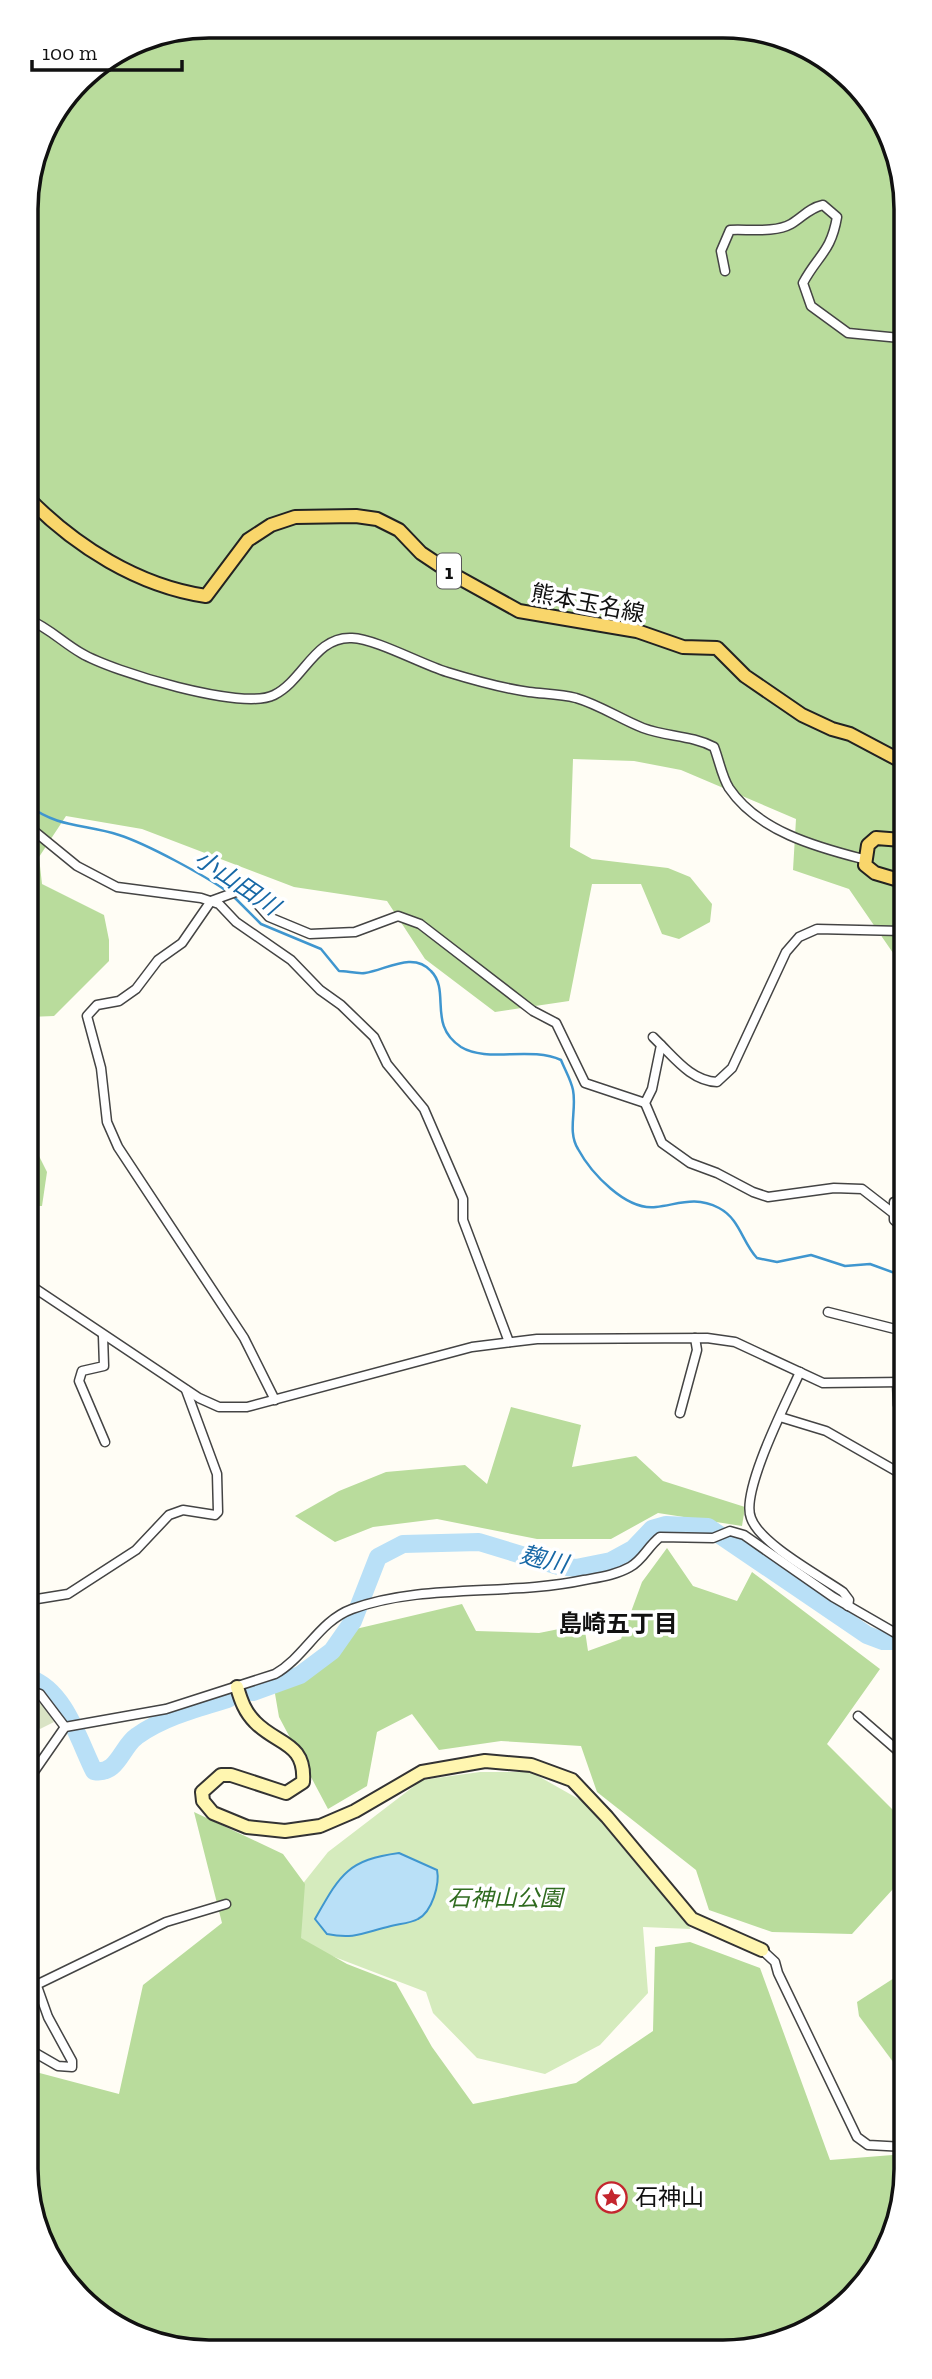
<svg xmlns="http://www.w3.org/2000/svg" width="932" height="2379" font-family="'Zilla Slab','Noto Sans JP',serif">
<style>
.green{fill:#d5ebbd}
.forest{fill:#b9dc9c}
.cemetery{fill:#d9e3c4}
.water{fill:#b9e0f7;stroke:#3f96cf;stroke-width:2}
.lines{fill:none;stroke-linecap:round;stroke-linejoin:round}
.stream{stroke:#3f96cf;stroke-width:2.5}
.river{stroke:#b9e0f7;stroke-width:18}
.street-casing{stroke:#444;stroke-width:11}
.secondary-casing{stroke:#333;stroke-width:16}
.primary-casing{stroke:#222;stroke-width:16}
.street{stroke:#fff;stroke-width:8}
.secondary{stroke:#fff6b0;stroke-width:12}
.primary{stroke:#f9d66b;stroke-width:12}
.labels{text-anchor:middle;dominant-baseline:central;stroke-width:7;stroke-linejoin:round;paint-order:stroke}
.shield{fill:#fff;stroke:#585858;stroke-width:2}
.shield-label{font-size:21px;font-weight:bold;fill:#111}
.street-label{font-size:23px;fill:#111;stroke:#fff}
.park-label{font-size:23px;font-style:italic;fill:#2f6b1f;stroke:#fff}
.poi-label{font-size:23px;fill:#111;stroke:#fff;text-anchor:start}
.water-label{font-size:24px;font-style:italic;fill:#1768a6;stroke:#fff}
.neighbourhood-label{font-size:24px;font-weight:bold;fill:#111;stroke:#fff}
.rim{fill:none;stroke:#111;stroke-width:3.5}
</style>
<rect width="100%" height="100%" fill="#fffdf5"/>
<path class="green" d="M480,1772H531L584,1802L691,1929L643,1927L648,1993L600,2045L545,2074L477,2058L433,2013L426,1992L285,1938L293,1896L328,1852L422,1780Z"/>
<g class="forest">
<path d="M210,26L758,30L852,80L900,162L902,966L849,889L793,870L796,819L681,770L634,761L573,759L570,847L592,859L668,868L690,877L712,904L710,922L679,939L662,934L641,884H592L569,1001L495,1012L425,959L387,901L294,887L142,829L66,816L39,857L42,884L104,915L109,940V961L54,1016L29,1017L27,197L45,128L88,72L140,40Z"/>
<path d="M29,1136L47,1172L42,1206H30Z"/>
<path d="M511,1407L581,1425L572,1467L636,1456L663,1481L745,1507L742,1526L658,1513L611,1539H537L437,1519L373,1527L335,1542L295,1516L339,1491L386,1472L465,1465L487,1484Z"/>
<path d="M667,1548L693,1586L737,1601L752,1572L880,1669L827,1744L893,1810V1889L852,1934L772,1932L709,1910L696,1870L597,1792L581,1746L501,1741L439,1750L412,1714L377,1732L367,1786L328,1809L279,1717L274,1688L343,1632L462,1604L476,1631L539,1633L584,1624L588,1651L621,1639L642,1582Z"/>
<path d="M194,1812L283,1854L305,1884L301,1938L347,1964L396,1983L432,2047L473,2104L576,2083L653,2031L655,1947L690,1942L760,1968L830,2160L905,2154V2181L868,2281L824,2322L770,2347L174,2349L88,2307L32,2217V2071L119,2094L143,1985L222,1923Z"/>
<path d="M905,1971V2078L859,2016L857,2002Z"/>
</g>
<path class="cemetery" d="M31,1701L35,1705L42,1703L54,1722L40,1729L31,1715Z"/>
<path class="water" d="M399,1853L437,1870C440,1884 432,1912 418,1919C411,1923 399,1924 391,1926C365,1932 355,1940 327,1934L315,1919C340,1875 347,1860 399,1853Z"/>
<g class="lines">
<g class="stream">
<path d="M28,805C58,828 85,824 119,835C147,844 204,875 228,892"/>
<path d="M233,896L261,924L321,949L339,971C347,971 357,974 365,973C386,970 413,951 431,971C451,991 427,1025 461,1047C487,1063 530,1046 561,1060C565,1070 571,1080 573,1090C577,1110 567,1131 578,1149C591,1173 626,1211 656,1207C680,1204 695,1196 719,1208C740,1219 742,1242 757,1258L777,1262L811,1255L845,1266L870,1264L903,1276"/>
</g>
<g class="river">
<path d="M31,1679C65,1691 79,1741 94,1771C118,1775 121,1747 137,1736C163,1717 198,1708 228,1699"/>
<path d="M253,1692L300,1675L332,1651L353,1621L378,1557L403,1544L479,1542L558,1566L576,1568L611,1561L633,1549L652,1529L666,1525L708,1527L867,1635L883,1641H904"/>
</g>
<defs>
<g id="street">
<path d="M725,271L721,251L730,230C748,229 775,233 791,224C803,217 809,208 823,205L837,217C831,252 818,255 803,283L811,306L848,333L900,338"/>
<path d="M28,619C49,628 62,642 81,653C113,672 243,711 274,695C304,680 315,636 352,638C376,639 421,664 447,672C473,680 501,688 529,692C545,694 560,694 576,698C600,705 620,719 643,728C667,737 691,735 714,747C719,760 722,777 729,788C758,831 816,847 863,859L865,865"/>
<path d="M28,826L77,866L117,887L201,898L219,904L236,922L291,960L320,990L341,1005L374,1037L387,1064L424,1109L463,1199V1220L509,1342"/>
<path d="M653,1037L661,1045L652,1089L645,1103L662,1143L690,1163L717,1173L753,1192L768,1197L834,1188L862,1189L893,1213"/>
<path d="M661,1045C677,1061 693,1081 717,1082L732,1068L786,952L799,937L817,929L902,931"/>
<path d="M903,1199L894,1202V1220L903,1228"/>
<path d="M30,1285L199,1398L219,1407H247L472,1347L537,1339L707,1338L735,1342L823,1383L903,1382"/>
<path d="M828,1312L903,1331"/>
<path d="M103,1336L104,1366L82,1371L79,1381L105,1442"/>
<path d="M800,1372C788,1399 740,1492 751,1518C760,1544 820,1576 843,1592L849,1600L848,1606"/>
<path d="M897,1381L898,1405L903,1409"/>
<path d="M275,1400L244,1338L118,1147L107,1122L101,1068L87,1016L97,1005L119,1001L136,989L158,960L182,943L211,901L244,889L269,917L310,934L355,932L398,916L420,924L533,1011L556,1023L585,1083L645,1103"/>
<path d="M680,1413L697,1350L695,1338"/>
<path d="M780,1417L826,1431L903,1475"/>
<path d="M31,1600L68,1594L136,1550L169,1515L183,1510L215,1515L218,1512L217,1474L186,1390"/>
<path d="M31,1691L40,1694L65,1727"/>
<path d="M858,1716L904,1756"/>
<path d="M31,1776L65,1727L166,1709L275,1674C305,1657 319,1621 352,1609C423,1583 510,1596 584,1580C600,1577 616,1575 630,1567C643,1560 648,1546 660,1537L713,1538L730,1531L744,1535L833,1597L904,1638"/>
<path d="M762,1950L775,1962L778,1973L857,2137L868,2145L905,2147"/>
<path d="M32,1987L166,1922L226,1904"/>
<path d="M32,2051L58,2066L72,2067V2061L48,2017L37,1986"/>
</g>
<path id="secondary" d="M237,1687C241,1701 245,1712 255,1722C277,1745 306,1742 303,1782L286,1793L231,1775H221L202,1792L203,1801L213,1813L247,1827L285,1831L320,1826L355,1811L422,1772L485,1761L531,1765L572,1780L607,1817L692,1919L762,1950"/>
<g id="primary">
<path d="M28,498C75,546 138,586 206,596L248,540L271,525L295,517L356,516L377,519L399,530L421,553L454,575L519,611L637,631L683,647L717,648L745,676L802,715L832,729L850,734L901,761"/>
<path d="M902,840L876,838L868,845L865,865L875,873L902,881"/>
</g>
</defs>
<use href="#street" class="street-casing"/>
<use href="#secondary" class="secondary-casing"/>
<use href="#primary" class="primary-casing"/>
<use href="#street" class="street"/>
<use href="#secondary" class="secondary"/>
<use href="#primary" class="primary"/>
</g>
<defs>
<symbol id="sight-ring" viewBox="-11 -11 22 22"><circle r="9.5" fill="#fff" stroke="#c4262e" stroke-width="1.5"/><path d="M0-6L1.8-2.2L6-1.7L2.9 1.2L3.7 5.4L0 3.3L-3.7 5.4L-2.9 1.2L-6-1.7L-1.8-2.2Z" fill="#c4262e"/></symbol>
</defs>
<g fill-rule="evenodd">
<use href="#sight-ring" x="594" y="2180" width="35" height="35"/>
</g>
<g class="labels">
<rect class="shield" x="437" y="553.5" width="24" height="35" rx="5"/>
<g class="shield-label">
<text x="449" y="571">1</text>
</g>
<g class="street-label">
<text transform="translate(588 603) rotate(11)">熊本玉名線</text>
</g>
<g class="park-label">
<text x="505" y="1898">石神山公園</text>
</g>
<g class="poi-label">
<text x="635" y="2197">石神山</text>
</g>
<g class="water-label">
<text transform="translate(237 882) rotate(34)">小山田川</text>
<text transform="translate(544 1559) rotate(13)">麹川</text>
</g>
<g class="neighbourhood-label">
<text x="618" y="1623">島崎五丁目</text>
</g>
</g>
<path d="M0 0H932V2379H0ZM209 38H723A171 171 0 0 1 894 209V2169A171 171 0 0 1 723 2340H209A171 171 0 0 1 38 2169V209A171 171 0 0 1 209 38Z" fill="#fff" fill-rule="evenodd"/>
<path class="rim" d="M209 38H723A171 171 0 0 1 894 209V2169A171 171 0 0 1 723 2340H209A171 171 0 0 1 38 2169V209A171 171 0 0 1 209 38Z"/>
<path d="M32 60v10h150v-10" fill="none" stroke="#111111" stroke-width="3.5"/>
<text x="42" y="60" font-size="21" fill="#111111" stroke="#ffffff" stroke-width="5" paint-order="stroke">100 m</text>
</svg>
